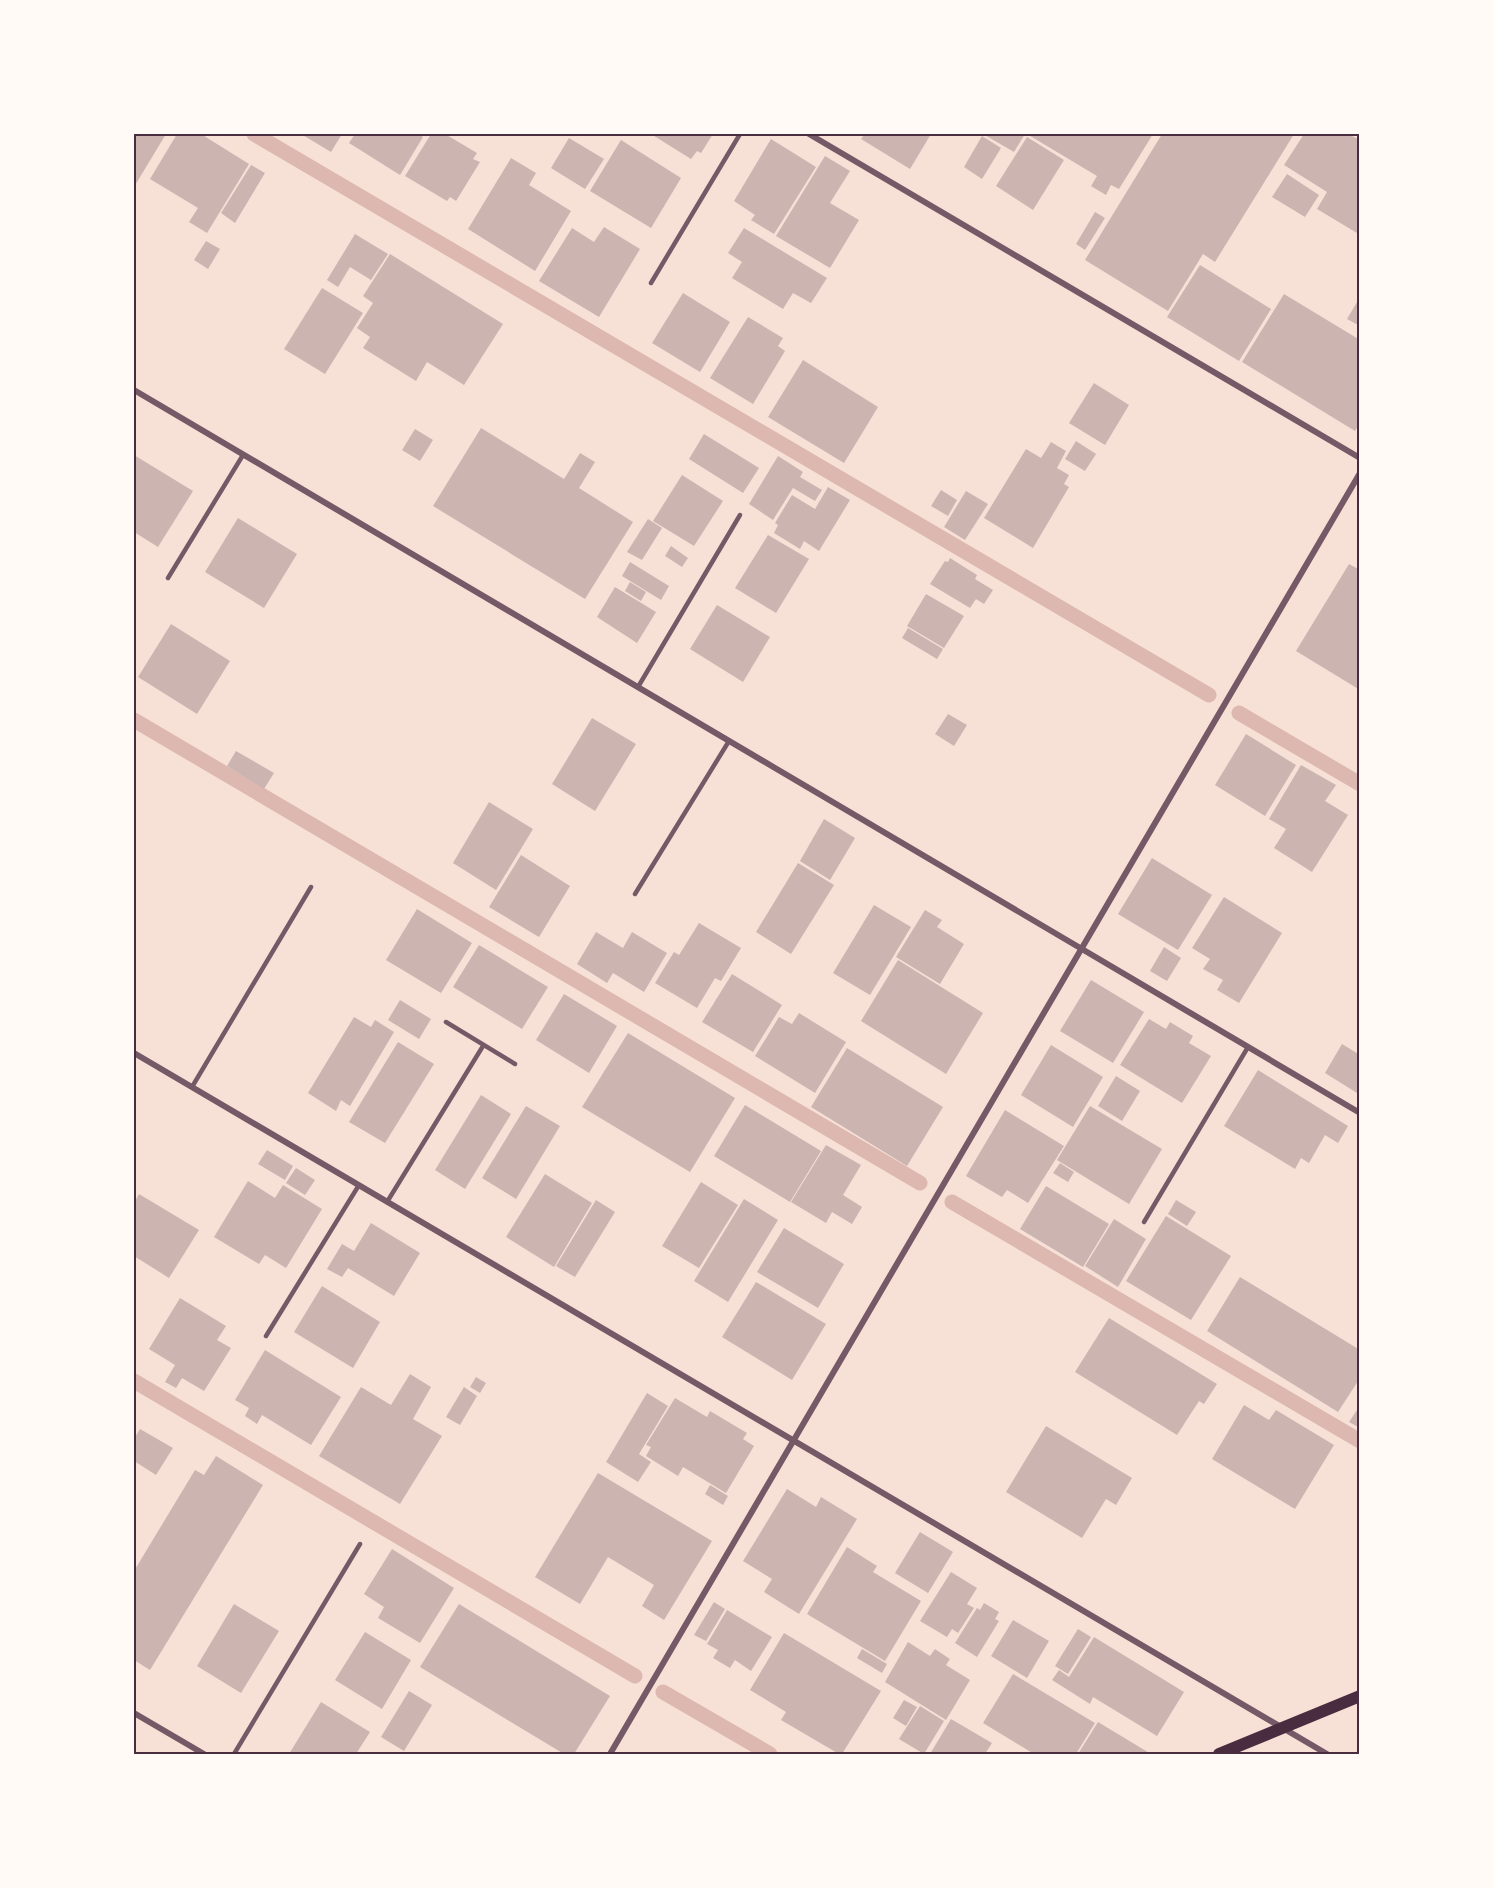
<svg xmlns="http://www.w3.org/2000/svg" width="1493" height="1888" font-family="Mulish,sans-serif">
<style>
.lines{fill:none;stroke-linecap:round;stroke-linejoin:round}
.stream{stroke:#dcb8b0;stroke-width:15}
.building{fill:#ccb4b1}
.service{stroke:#755966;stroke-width:4.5}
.minor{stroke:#755966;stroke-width:6}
.secondary{stroke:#4a2c40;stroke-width:12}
.neatline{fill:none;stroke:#4a2c40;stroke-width:2}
</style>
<rect width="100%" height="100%" fill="#f7e1d7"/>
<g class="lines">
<g class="stream">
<path d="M254,134L1209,695"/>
<path d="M1239,713L1360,784"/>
<path d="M134,720L920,1183"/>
<path d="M952,1202L1360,1441"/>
<path d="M134,1381L635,1676"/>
<path d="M663,1692L770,1754"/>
</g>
</g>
<g class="building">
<path d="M134,134H166L134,187Z"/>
<path d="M177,134H201L249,164L207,233L189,222L198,208L150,179Z"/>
<path d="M301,134H342L331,152Z"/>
<path d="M355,134H418L423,137L400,175L349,143Z"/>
<path d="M431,134H445L477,153L473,159L480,162L456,201L450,197L447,201L405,176Z"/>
<path d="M651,134H713L701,153L697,151L691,159Z"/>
<path d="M865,134H931L910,169L861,139Z"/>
<path d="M983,134H1025L1014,152Z"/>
<path d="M1027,134H1153L1119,189L1111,185L1106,195L1091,186L1097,176Z"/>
<path d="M1162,134H1294L1215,262L1203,254L1168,311L1085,260Z"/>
<path d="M1304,134H1348L1360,140V229L1357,233L1317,209L1327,192L1284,165Z"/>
<path d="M982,136L1001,148L982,179L964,167Z"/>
<path d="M1027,137L1064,160L1033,210L996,186Z"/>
<path d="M569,138L604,159L585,189L551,168Z"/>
<path d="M771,139L816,167L774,234L751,220L755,215L734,201Z"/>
<path d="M621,140L681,178L651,228L590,191Z"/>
<path d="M825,156L850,171L830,203L859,220L830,268L776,236Z"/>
<path d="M511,158L536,173L529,185L571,211L535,271L468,229Z"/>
<path d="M251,165L265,173L235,223L221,213Z"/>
<path d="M1287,174L1319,195L1305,217L1272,197Z"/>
<path d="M1095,212L1105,218L1085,250L1076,244Z"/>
<path d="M604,227L640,249L599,317L539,281L572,228L594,242Z"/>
<path d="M744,228L827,278L811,303L793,293L783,309L732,278L742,262L728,253Z"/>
<path d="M355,234L388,254L371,280L350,267L338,287L327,280Z"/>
<path d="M206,241L220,249L208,269L194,260Z"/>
<path d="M390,254L503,324L464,385L427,362L416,381L363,348L370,337L357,328L373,303L363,296Z"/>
<path d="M1200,265L1271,309L1239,361L1167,317Z"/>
<path d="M322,288L363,313L325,374L284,349Z"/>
<path d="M683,293L730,322L700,372L652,343Z"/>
<path d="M1284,294L1360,340V423L1355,431L1242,362Z"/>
<path d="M1360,297V326L1347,319Z"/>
<path d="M748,317L783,338L778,346L785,351L753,404L710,378Z"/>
<path d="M803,360L878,407L844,463L768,417Z"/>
<path d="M1094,383L1129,405L1105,445L1069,423Z"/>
<path d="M481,428L564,479L580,453L595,462L579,488L633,522L585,599L433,506Z"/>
<path d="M415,429L433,440L420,461L402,450Z"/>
<path d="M704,434L759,468L743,493L689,459Z"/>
<path d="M1076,441L1096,454L1085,471L1065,459Z"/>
<path d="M1051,442L1066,451L1057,468L1069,475L1064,484L1069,487L1033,548L984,518L1026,449L1041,458Z"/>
<path d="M134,455L193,491L158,547L134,532Z"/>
<path d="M778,456L803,472L800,477L822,490L815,501L793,488L773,520L749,504Z"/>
<path d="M682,475L723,501L694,546L653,521Z"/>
<path d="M828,487L850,500L819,551L804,541L800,549L774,533L778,525L775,523L792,495L815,509Z"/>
<path d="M941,490L957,500L948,516L931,506Z"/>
<path d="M966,491L988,504L965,540L944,527Z"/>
<path d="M238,518L297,554L264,608L205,572Z"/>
<path d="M648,519L662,528L642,560L627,552Z"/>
<path d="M768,535L809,559L776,613L735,588Z"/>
<path d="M671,546L688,558L682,567L665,556Z"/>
<path d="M950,558L977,575L975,579L993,590L984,604L976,599L970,608L930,584L945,561L948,562Z"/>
<path d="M630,562L669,586L661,600L622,576Z"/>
<path d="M1349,564L1360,570V690L1296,651Z"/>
<path d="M630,582L646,592L641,601L625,591Z"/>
<path d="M615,587L656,612L637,643L597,617Z"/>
<path d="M926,594L964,616L944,648L907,626Z"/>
<path d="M717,605L770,637L743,682L690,649Z"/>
<path d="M171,624L230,661L197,714L138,677Z"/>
<path d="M908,628L943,649L937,659L902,638Z"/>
<path d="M948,714L967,725L954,746L935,734Z"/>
<path d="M592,718L636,744L595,811L552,784Z"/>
<path d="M1246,734L1296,765L1265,816L1215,785Z"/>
<path d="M236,751L274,773L264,789L227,766Z"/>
<path d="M1301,765L1336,785L1325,801L1348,815L1312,872L1274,848L1286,829L1269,819Z"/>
<path d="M489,802L533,829L496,890L453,863Z"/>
<path d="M824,819L855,838L830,880L800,861Z"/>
<path d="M521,855L570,886L539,937L489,907Z"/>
<path d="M1152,858L1212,895L1178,950L1118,914Z"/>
<path d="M798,863L834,885L791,954L756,932Z"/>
<path d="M1224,897L1282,933L1239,1003L1217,990L1223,980L1203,969L1210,959L1192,948Z"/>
<path d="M874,905L911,927L870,995L833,973Z"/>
<path d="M417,909L472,943L441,993L386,960Z"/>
<path d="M925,910L942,920L937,927L964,944L940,984L896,957Z"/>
<path d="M699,923L741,948L721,981L715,978L697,1008L655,983L674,952L679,955Z"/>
<path d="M596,932L623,948L632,932L667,953L644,992L613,973L607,983L577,964Z"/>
<path d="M479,945L548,987L522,1029L453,987Z"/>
<path d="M1164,947L1181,958L1167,981L1150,971Z"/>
<path d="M898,960L983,1013L946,1074L861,1021Z"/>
<path d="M732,974L782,1005L753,1052L702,1022Z"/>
<path d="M1091,980L1144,1012L1113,1063L1060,1031Z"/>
<path d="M564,994L617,1026L589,1073L536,1040Z"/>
<path d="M400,1000L431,1019L419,1039L388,1020Z"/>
<path d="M799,1013L846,1042L815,1093L755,1056L779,1017L792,1024Z"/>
<path d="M354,1017L371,1027L375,1020L394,1032L350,1106L341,1100L336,1111L308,1093Z"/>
<path d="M1149,1019L1166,1029L1170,1022L1193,1036L1189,1043L1211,1056L1182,1103L1120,1065Z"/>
<path d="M628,1033L735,1098L690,1172L582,1107Z"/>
<path d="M398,1042L434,1064L385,1143L349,1122Z"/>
<path d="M1342,1044L1360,1055V1090L1357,1093L1325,1073Z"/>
<path d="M1051,1045L1103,1077L1073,1127L1021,1095Z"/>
<path d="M847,1048L943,1107L907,1166L811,1107Z"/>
<path d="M1258,1070L1348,1126L1338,1143L1325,1135L1309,1163L1301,1158L1295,1169L1224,1126Z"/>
<path d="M1116,1076L1140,1091L1122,1121L1098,1106Z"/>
<path d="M481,1095L511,1114L465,1189L435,1170Z"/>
<path d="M745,1105L821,1151L790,1202L714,1156Z"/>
<path d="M526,1106L560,1126L516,1199L482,1178Z"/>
<path d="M1090,1106L1162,1149L1129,1204L1057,1160Z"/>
<path d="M1005,1110L1064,1146L1028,1203L1007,1190L1002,1197L966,1176Z"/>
<path d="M826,1145L861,1165L843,1195L862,1207L852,1224L832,1212L826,1223L791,1202Z"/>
<path d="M267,1150L293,1166L285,1180L258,1164Z"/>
<path d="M1060,1163L1074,1172L1068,1182L1053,1173Z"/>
<path d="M296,1168L315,1180L305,1195L286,1183Z"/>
<path d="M545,1174L592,1203L554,1267L506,1237Z"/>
<path d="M248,1181L275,1198L283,1185L322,1209L286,1268L265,1255L259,1264L214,1237Z"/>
<path d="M701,1182L738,1205L699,1268L662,1246Z"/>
<path d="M1046,1186L1109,1224L1083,1267L1020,1229Z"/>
<path d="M139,1194L199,1230L169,1278L134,1256V1203Z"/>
<path d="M744,1199L778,1220L728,1302L694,1281Z"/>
<path d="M596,1200L615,1212L575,1277L556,1266Z"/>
<path d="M1176,1200L1196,1212L1187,1226L1168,1214Z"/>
<path d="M1166,1216L1231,1256L1191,1320L1126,1281Z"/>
<path d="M1114,1219L1146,1239L1118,1287L1085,1266Z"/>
<path d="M371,1223L420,1253L394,1296L348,1268L342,1277L327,1269L342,1244L354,1251Z"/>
<path d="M784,1228L844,1264L818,1308L757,1272Z"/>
<path d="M1240,1277L1360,1350V1378L1338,1412L1207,1331Z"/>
<path d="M756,1282L826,1324L792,1380L722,1337Z"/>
<path d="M322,1286L380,1322L353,1368L294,1332Z"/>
<path d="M180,1298L226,1326L217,1340L231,1348L204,1391L182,1378L176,1388L165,1382L175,1365L149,1349Z"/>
<path d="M1109,1318L1217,1384L1204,1404L1199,1401L1177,1435L1075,1372Z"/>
<path d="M265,1350L341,1397L311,1445L262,1415L257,1424L245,1416L249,1408L235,1400Z"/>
<path d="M410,1374L431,1387L413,1419L442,1436L400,1504L319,1456L361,1387L391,1405Z"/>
<path d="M476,1377L486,1383L480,1393L470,1387Z"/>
<path d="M464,1387L477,1396L460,1425L446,1417Z"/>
<path d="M647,1393L668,1406L639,1454L651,1462L638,1482L606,1462Z"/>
<path d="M675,1398L707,1417L710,1411L747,1433L743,1439L754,1446L726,1493L683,1467L678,1476L646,1456L651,1447L646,1445Z"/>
<path d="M1244,1405L1269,1420L1276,1410L1334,1445L1295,1509L1212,1459Z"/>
<path d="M1357,1410L1360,1411V1428L1349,1422Z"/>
<path d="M1046,1426L1132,1478L1116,1505L1106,1499L1082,1538L1006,1492Z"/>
<path d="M140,1429L173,1448L156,1475L134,1461V1439Z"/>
<path d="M216,1456L263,1485L150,1670L134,1660V1571L195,1470L204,1475Z"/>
<path d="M598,1473L712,1541L664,1620L642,1606L654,1585L608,1557L580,1604L535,1577Z"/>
<path d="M710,1485L728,1496L723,1505L705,1494Z"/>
<path d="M787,1489L816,1507L821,1497L857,1519L799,1614L764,1592L772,1579L743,1561Z"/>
<path d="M920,1532L953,1552L928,1593L895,1573Z"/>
<path d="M847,1547L877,1566L873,1572L921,1601L885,1661L807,1614Z"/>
<path d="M392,1549L454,1588L420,1643L378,1618L384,1607L364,1594Z"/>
<path d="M951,1572L977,1588L967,1604L974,1608L958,1633L952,1629L947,1637L920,1621Z"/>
<path d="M714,1602L725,1609L706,1641L694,1635Z"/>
<path d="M984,1603L999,1612L995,1619L999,1621L977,1657L955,1643L977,1608L980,1610Z"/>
<path d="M234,1604L279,1631L241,1693L197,1666Z"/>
<path d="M459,1604L610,1696L574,1754H564L420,1667Z"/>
<path d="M727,1610L772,1637L751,1671L735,1660L730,1668L713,1658L718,1650L707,1644Z"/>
<path d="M1013,1620L1049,1641L1027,1678L991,1656Z"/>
<path d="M1078,1629L1091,1637L1068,1674L1055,1666Z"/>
<path d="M365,1632L411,1660L382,1709L335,1680Z"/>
<path d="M784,1633L881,1691L842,1754H839L781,1720L786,1712L750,1690Z"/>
<path d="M1094,1637L1184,1692L1157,1736L1093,1697L1090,1704L1052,1680L1059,1670L1069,1677Z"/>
<path d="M908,1642L930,1656L935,1649L950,1659L946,1665L970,1680L946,1720L885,1682Z"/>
<path d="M862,1649L887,1664L882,1673L857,1658Z"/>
<path d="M1013,1674L1095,1723L1076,1754H1034L983,1723Z"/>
<path d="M409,1691L432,1705L404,1751L381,1737Z"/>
<path d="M904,1700L917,1707L906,1726L893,1718Z"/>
<path d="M321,1702L370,1732L356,1754H289Z"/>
<path d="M920,1706L944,1721L924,1754L899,1739Z"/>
<path d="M951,1719L992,1743L985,1754H930Z"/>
<path d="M1098,1722L1151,1754H1078Z"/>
</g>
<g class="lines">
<g class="service">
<path d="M651,283L740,134"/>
<path d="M168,578L243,455"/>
<path d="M638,687L740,515"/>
<path d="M635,894L729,741"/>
<path d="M446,1022L515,1064"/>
<path d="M192,1087L311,887"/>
<path d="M387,1202L483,1046"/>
<path d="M1144,1222L1248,1047"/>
<path d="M266,1336L359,1185"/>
<path d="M234,1754L360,1544"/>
</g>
<g class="minor">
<path d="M809,134L1360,458"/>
<path d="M134,390L1360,1113"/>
<path d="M134,1053L1327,1754"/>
<path d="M134,1713L204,1754"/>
<path d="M610,1754L1360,473"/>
</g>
<path class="secondary" d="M1219,1754L1360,1696"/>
</g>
<rect width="1493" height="1888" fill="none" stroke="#fffaf5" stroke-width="270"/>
<rect x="135" y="135" width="1223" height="1618" class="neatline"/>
</svg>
